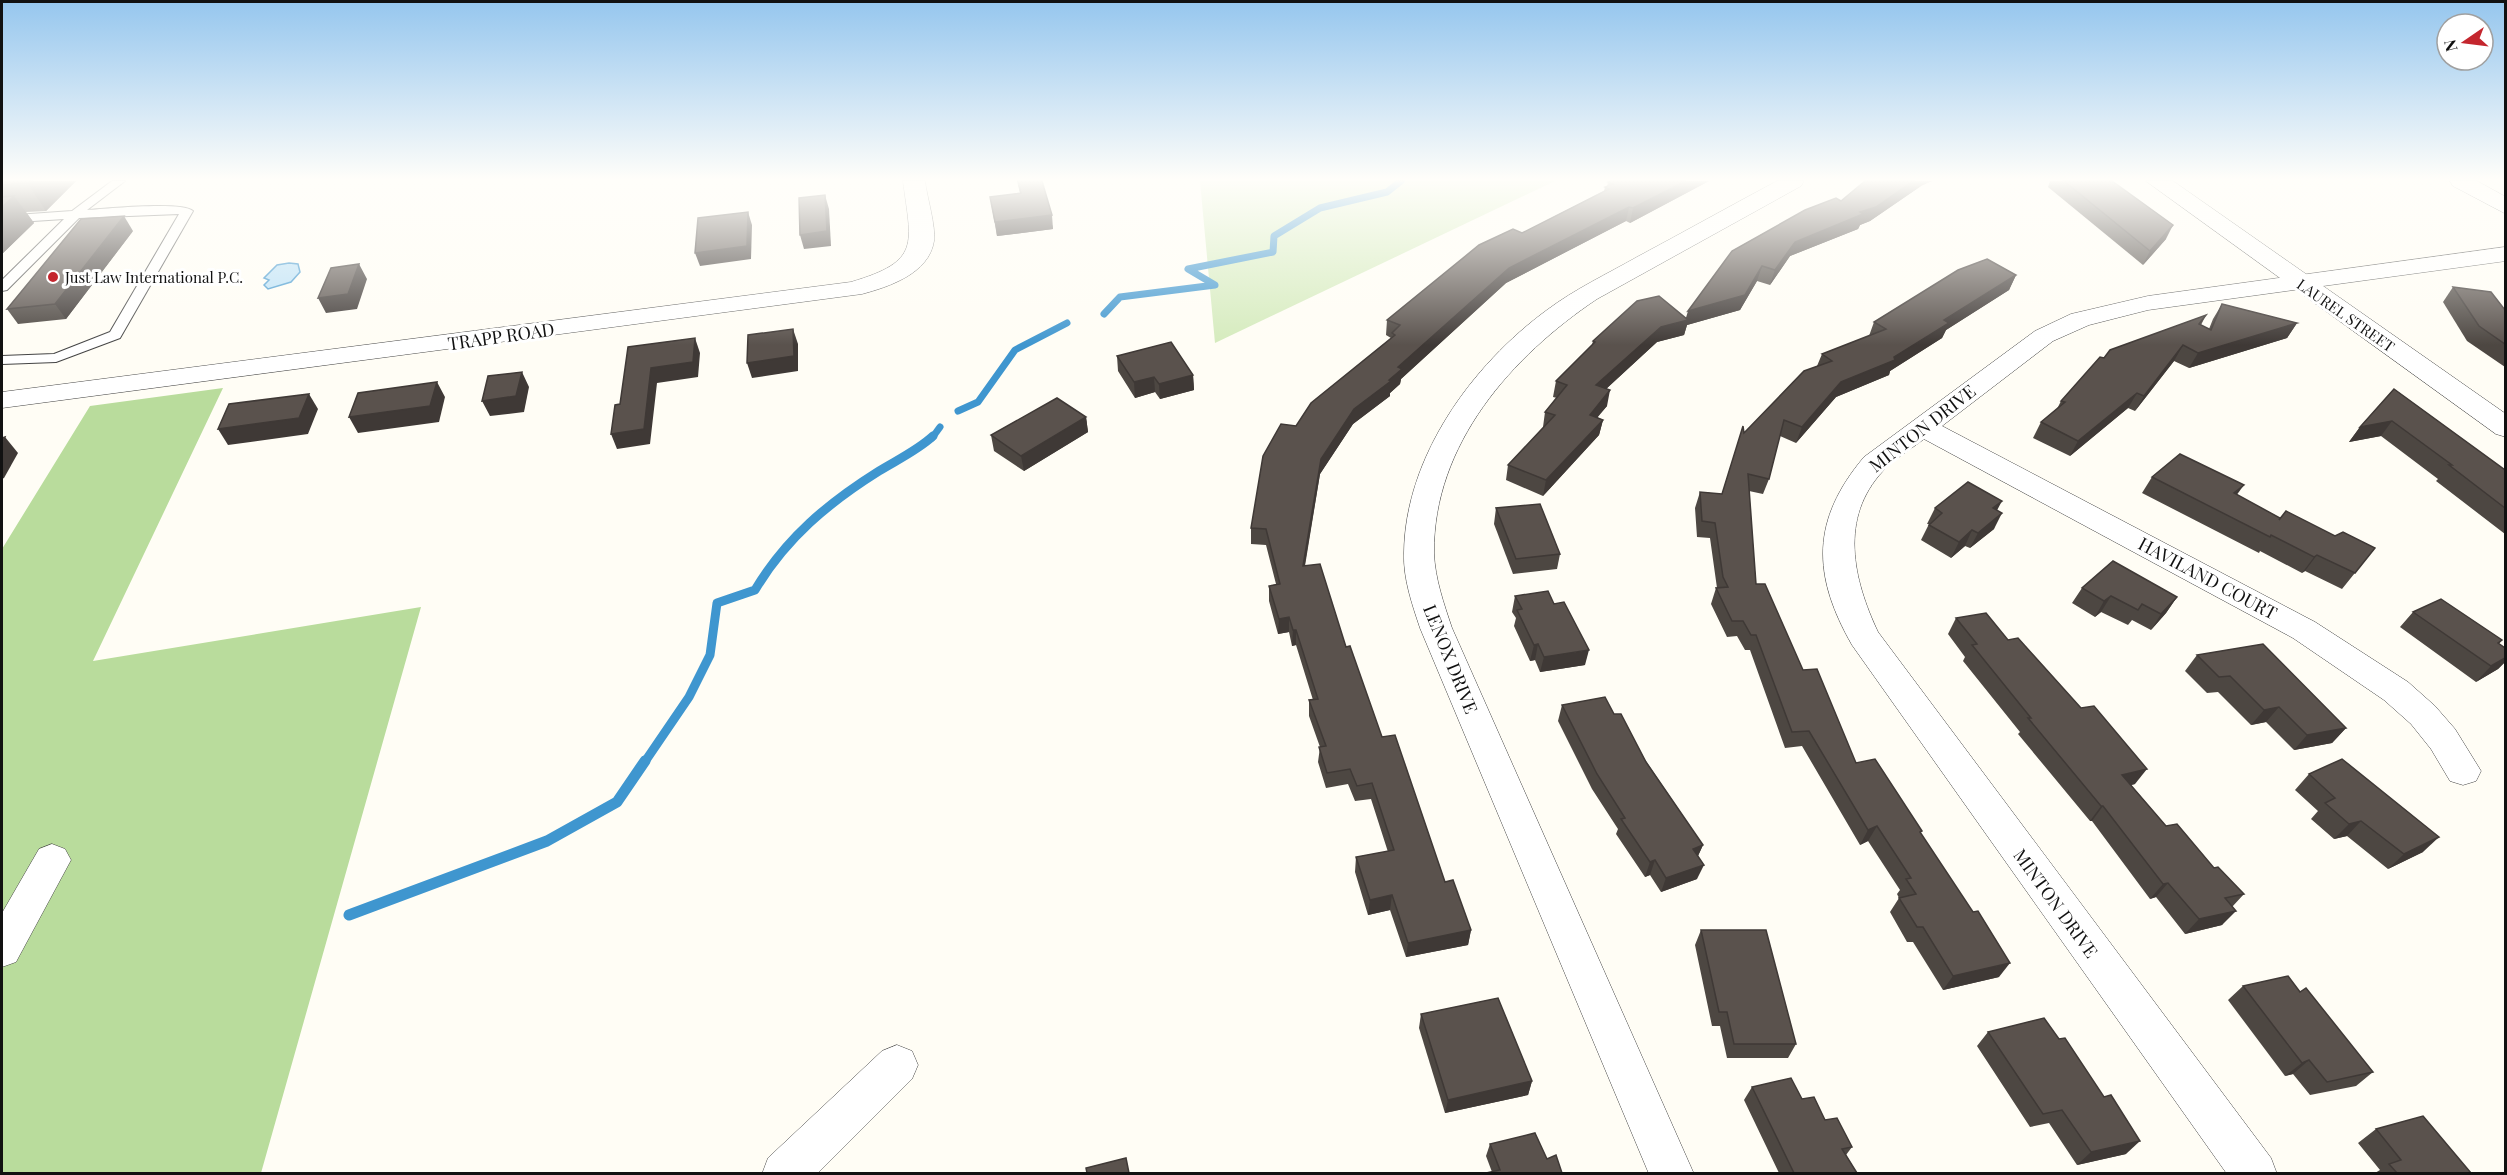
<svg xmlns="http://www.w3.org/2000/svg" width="2507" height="1175" font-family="'Playfair Display',serif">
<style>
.green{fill:#d5ebbd}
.forest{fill:#b9dc9c}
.water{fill:#b9e0f7;stroke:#3f96cf;stroke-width:1.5}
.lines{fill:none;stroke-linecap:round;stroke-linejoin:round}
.stream-far2{stroke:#3f96cf;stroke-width:7}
.stream-far1{stroke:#3f96cf;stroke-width:9}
.stream{stroke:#3f96cf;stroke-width:11}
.service-casing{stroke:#444;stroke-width:2}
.minor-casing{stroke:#444;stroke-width:1}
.tertiary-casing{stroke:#444;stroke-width:1}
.service{fill:#fff;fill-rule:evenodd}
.minor{fill:#fff;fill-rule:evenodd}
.tertiary{fill:#fff;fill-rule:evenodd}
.wall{fill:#4d4742}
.shaded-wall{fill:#3f3936}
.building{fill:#5a524d;stroke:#3f3936;stroke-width:1.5}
.poi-dot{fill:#c4262e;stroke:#fff;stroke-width:2}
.labels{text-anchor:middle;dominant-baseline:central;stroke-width:6;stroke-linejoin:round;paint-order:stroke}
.far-poi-label{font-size:15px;fill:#111;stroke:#fff;text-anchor:start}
.far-street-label{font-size:15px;fill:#111;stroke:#fff}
.street-label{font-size:18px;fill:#111;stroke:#fff}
</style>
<rect width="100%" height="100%" fill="#fffdf5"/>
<path class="green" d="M1200,181H1555L1215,343Z"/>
<path class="forest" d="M223,388L93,661L421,607L261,1173H2V549L90,406Z"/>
<path class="water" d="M289,263L298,264L300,272L291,282L268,289L264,285L269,280L264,278L277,265Z"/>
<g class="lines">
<g class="stream-far2">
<path d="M1104,314L1120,297L1215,285L1188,269L1273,252L1274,236L1320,208L1387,192L1401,181"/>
<path d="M958,411L978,402L1015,350L1067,323"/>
<path d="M932,438L940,427"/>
</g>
<path class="stream-far1" d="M644,763L689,697L710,655L717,603L755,590C786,538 828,503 879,471C897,460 918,450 933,436"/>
<path class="stream" d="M349,915L547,841L617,802L645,761"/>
<defs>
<path id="service" d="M112,181H125L87,210C106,209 181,201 193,211L120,338L56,362L2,364V356L54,354L110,332L179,214L79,218L7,290L2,291V280L64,219L2,223V216L72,211Z"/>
<g id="minor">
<path d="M903,181H925C927,197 936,226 934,241C929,274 888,287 862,294L2,408V392L851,282C922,261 911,244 903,181Z"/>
<path d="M1777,181H1804L1801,186L1597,299C1512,356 1433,444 1434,553C1435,579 1444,604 1452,628L1694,1174H1649L1420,628C1412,604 1403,578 1404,553C1405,457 1472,365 1547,310C1575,289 1607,274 1637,257C1684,232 1730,206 1777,181Z"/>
<path d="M2450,181H2477L2506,197V214L2453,186Z"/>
<path d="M2506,247V261L2148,310L2089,325L2053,341L1942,426L2315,622L2408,682L2435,706L2455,729L2481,771L2476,781L2463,785L2450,781L2431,749L2411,724L2384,700L2293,638L1924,439C1911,449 1894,459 1883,471C1839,518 1853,579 1878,632L2271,1158L2277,1174H2227L1852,645C1812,575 1811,520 1864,457L2035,331L2071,314L2148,296Z"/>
<path d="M52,844L65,849L71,860L16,962L2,967V913L39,849Z"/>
<path d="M897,1045L912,1051L918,1065L912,1079L817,1174H762L768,1158L882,1051Z"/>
</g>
<path id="tertiary" d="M2146,181H2173L2506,414V437L2496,434Z"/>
</defs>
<use href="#service" class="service-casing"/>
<use href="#minor" class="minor-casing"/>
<use href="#tertiary" class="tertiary-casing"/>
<use href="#service" class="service"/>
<use href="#minor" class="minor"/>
<use href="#tertiary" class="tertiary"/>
</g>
<g class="wall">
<path d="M2,181H76L46,211L26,212L34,223L2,254Z"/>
<path d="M1017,181H1042L1053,229L997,236L990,197L1020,193Z"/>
<path d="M1709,181L1630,223L1626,221L1506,283L1401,379L1400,384L1390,393V396L1353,424L1320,474L1305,566L1346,647L1382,737L1445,882L1471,930L1468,945L1406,957L1390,910L1368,915L1355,872L1356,857L1388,852L1371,799L1355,801L1348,784L1326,788L1318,762L1320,747L1309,716V700H1313L1296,645L1292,646L1289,632L1278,634L1269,601V586L1276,584L1266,545L1251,544V528L1296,426L1391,338L1386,335L1387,320L1522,233L1604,191L1605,187H1607L1608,182Z"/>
<path d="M2050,181H2112L2166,239L2143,265L2048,187Z"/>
<path d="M1921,186L1870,221L1860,225L1858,229L1790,256L1770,285L1757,281L1740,310L1687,325L1684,335L1657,342L1606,389L1607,406L1597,417L1603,420L1599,435L1543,496L1506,480L1508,465L1544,427H1543L1545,412L1557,398L1553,397L1556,381L1592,345L1593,341L1686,318L1841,201Z"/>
<path d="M133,231L66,319L18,324L7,309Z"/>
<path d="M2016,275L2009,290L1946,330L1942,338L1890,371L1889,375L1836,397L1796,443L1780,436L1769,479L1763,494L1749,491L1756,584L1803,670L1856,763L1921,834L1999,977L1943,990L1913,942H1907L1890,912L1899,898L1897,894L1900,890L1868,841L1860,845L1802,746L1785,748L1750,650H1745L1737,636L1727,637L1711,604L1716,588H1717L1710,538L1697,537L1695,508L1700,492L1722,494L1744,433L1817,366L1822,354L1869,336L1874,322Z"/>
<path d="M2453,287L2505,310V367L2467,341L2443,302Z"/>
<path d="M2222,304L2297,323L2287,338L2189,368L2174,361L2135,411L2128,408L2070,456L2033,438L2041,422L2057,409L2061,401L2104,358L2206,315L2201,325L2209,329L2213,319Z"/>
<path d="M1117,356L1193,375L1194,390L1160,399L1155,392L1135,398L1118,371Z"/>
<path d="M2394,389L2505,470V534L2436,481L2438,479L2381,436L2349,442L2360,427Z"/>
<path d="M1086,417L1088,432L1024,471L994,451L991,435Z"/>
<path d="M2152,477L2237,495L2280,518L2335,536L2375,548L2342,589L2305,571L2302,573L2260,551L2259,553L2142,493Z"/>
<path d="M1496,508L1560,554L1557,569L1513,574L1494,524Z"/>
<path d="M1935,508L1997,510L1994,529L1970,548L1965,546L1951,558L1921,540L1929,524H1927Z"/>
<path d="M2082,588L2177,597L2166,613L2151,630L2132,620L2128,625L2101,612L2095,617L2072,603Z"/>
<path d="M1515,596L1585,665L1540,672L1535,660L1530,661L1514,626L1516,618L1512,612Z"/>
<path d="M2413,612L2502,640L2499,644L2505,648V662L2498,669L2476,682L2400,627Z"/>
<path d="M1956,618L2008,640L2135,784L2131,785L2166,826L2244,894L2232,907L2222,925L2185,934L2156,897L2150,899L2092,821H2090L2018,734L2020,732L1963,661L1965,657L1948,634Z"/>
<path d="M2197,655L2346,728L2332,743L2294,750L2266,722L2251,725L2218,692L2207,693L2185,671Z"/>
<path d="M1562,705L1614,714L1703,845L1698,856L1697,879L1661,892L1650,875L1645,877L1616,834L1618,829L1592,789L1558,721Z"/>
<path d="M2309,774L2423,852L2388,869L2347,836L2334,839L2311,819L2318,811L2295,790Z"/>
<path d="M1701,930L1796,1044L1788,1058H1727L1720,1026H1712L1695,945Z"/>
<path d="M2243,986L2300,992L2373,1072L2356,1086L2310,1095L2293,1074L2285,1076L2228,1000Z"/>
<path d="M1421,1014L1532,1081L1528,1095L1445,1113L1419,1028Z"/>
<path d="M1988,1032L2059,1039L2126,1154L2077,1165L2049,1123L2030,1127L1977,1046Z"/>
<path d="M1752,1087L1802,1099L1825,1120L1852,1147L1846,1155L1857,1173H1779L1744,1100Z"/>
<path d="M2376,1129L2471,1173H2375L2380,1170L2358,1143Z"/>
<path d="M1490,1144L1547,1159L1492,1172L1486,1156Z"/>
</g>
<g class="shaded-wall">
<path d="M30,181H76L46,211L27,183Z"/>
<path d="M1686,181H1709L1630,223L1633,208Z"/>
<path d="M1913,181H1932L1921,186L1870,221L1860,225L1858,229L1790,256L1770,285L1775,270L1795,242L1860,212Z"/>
<path d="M825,195L829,209L831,246L804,249L800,235Z"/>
<path d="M14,196L34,223L2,254V207Z"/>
<path d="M1629,207L1626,221L1506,283L1401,379L1400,384L1390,393V396L1353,424L1320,474L1302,581L1303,566L1321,459L1354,409L1389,380L1398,367L1509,268Z"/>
<path d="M748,212L752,225L751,259L700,266L695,253Z"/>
<path d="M1052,215L1053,229L997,236L995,222Z"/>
<path d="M124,216L133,231L66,319L55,304Z"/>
<path d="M2173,225L2166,239L2143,265L2150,251Z"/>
<path d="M359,264L367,279L357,309L326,313L318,298Z"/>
<path d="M1762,266L1757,281L1740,310L1687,325L1684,335L1657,342L1593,401L1596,385L1661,327L1685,321L1688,311Z"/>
<path d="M2016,275L2009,290L1946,330L1942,338L1890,371L1889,375L1836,397L1796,443L1802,427L1841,382Z"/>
<path d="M2297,323L2287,338L2189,368L2198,353Z"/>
<path d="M793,329L798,344V371L752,378L747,363Z"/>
<path d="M695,338L700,353L698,377L657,383L650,444L617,449L611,434L651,368Z"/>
<path d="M2183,345L2174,361L2135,411L2144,396Z"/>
<path d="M522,372L529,387L524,412L490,416L482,401Z"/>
<path d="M1193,375L1194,390L1160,399L1159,384Z"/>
<path d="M1154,377L1155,392L1135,398L1134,382Z"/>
<path d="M437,382L445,397L439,422L358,433L349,417Z"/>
<path d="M1610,390L1607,406L1587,430L1590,415Z"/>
<path d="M2137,393L2128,408L2070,456L2078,441Z"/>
<path d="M309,394L318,409L308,434L228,445L218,429Z"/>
<path d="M1086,417L1088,432L1024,471L1021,456Z"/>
<path d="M1603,420L1599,435L1543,496L1546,480Z"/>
<path d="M2392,421L2381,436L2349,442L2360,427Z"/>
<path d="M5,437L18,453L4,478L2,479V444Z"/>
<path d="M2244,485L2233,500L2234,493Z"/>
<path d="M2002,501L1994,516L1993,508Z"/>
<path d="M2002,513L1994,529L1970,548L1978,533Z"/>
<path d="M1972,530L1965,546L1951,558L1959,542Z"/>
<path d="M2317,555L2305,571L2302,573L2314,557Z"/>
<path d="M2111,596L2101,612L2095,617L2104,601Z"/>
<path d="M2177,597L2166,613L2151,630L2161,614Z"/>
<path d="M1289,617V632L1278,634L1279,619Z"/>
<path d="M1293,630H1296V645L1292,646Z"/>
<path d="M1538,644L1535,660L1530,661L1534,645Z"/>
<path d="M1589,650L1585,665L1540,672L1544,657Z"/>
<path d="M2505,658V662L2498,669L2476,682L2491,666Z"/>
<path d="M2279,707L2266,722L2251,725L2264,710Z"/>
<path d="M2346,728L2332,743L2294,750L2307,735Z"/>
<path d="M2147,769L2135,784L2111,790L2122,775Z"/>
<path d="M2101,806H2103L2092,821H2090Z"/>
<path d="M2361,821L2347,836L2334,839L2349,824Z"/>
<path d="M1877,826L1868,841L1860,845L1868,830Z"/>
<path d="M2439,837L2423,852L2388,869L2404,854Z"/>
<path d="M1703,845L1696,860L1693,849Z"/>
<path d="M1655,860L1650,875L1645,877L1650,862Z"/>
<path d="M1704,865L1697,879L1661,892L1666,878Z"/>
<path d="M2168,883L2156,897L2150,899L2163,884Z"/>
<path d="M1392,895L1390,910L1368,915L1370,900Z"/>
<path d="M2236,911L2222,925L2185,934L2199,919Z"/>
<path d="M1471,930L1468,945L1406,957L1408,943Z"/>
<path d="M2010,963L1999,977L1943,990L1953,976Z"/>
<path d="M2309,1060L2293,1074L2285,1076L2302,1063Z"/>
<path d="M1532,1081L1528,1095L1445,1113L1448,1100Z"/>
<path d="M2140,1141L2126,1154L2077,1165L2091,1152Z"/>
</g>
<g class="building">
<path d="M2,181H30L27,183L2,185Z"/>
<path d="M1018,181H1042L1052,215L995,222L990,197L1021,193Z"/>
<path d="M1611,181H1686L1633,208L1629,207L1509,268L1398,367L1402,369L1389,380L1391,381L1354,409L1321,459L1303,566L1320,564L1346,647L1350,646L1382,737L1395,735L1445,882L1453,880L1471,930L1408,943L1392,895L1370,900L1356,857L1394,850L1372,783L1357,786L1350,769L1327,773L1319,747L1326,746L1309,700L1318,699L1296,630H1293L1289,617L1279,619L1269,586L1280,584L1266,529L1251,528L1263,456L1281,424L1296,426L1311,403L1395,335L1392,333L1400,325L1387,320L1479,245L1513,229L1522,233L1609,189L1605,187L1613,184L1608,182Z"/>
<path d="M1865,181H1913L1876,207L1860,212L1863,214L1795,242L1775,270L1762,266L1745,295L1688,311L1732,251L1805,210L1836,198L1841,201Z"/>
<path d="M2064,181H2112L2173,225L2150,251Z"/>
<path d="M825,195L827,231L800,235L799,198Z"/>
<path d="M14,196L2,207V197Z"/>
<path d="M748,212L747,246L695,253L698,218Z"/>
<path d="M124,216L55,304L7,309L81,219Z"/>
<path d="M1987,259L2016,275L1944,320L1949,323L1894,357L1895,360L1841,382L1802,427L1784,420L1769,479L1748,474L1756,584H1765L1803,670L1817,669L1856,763L1875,759L1922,831L1920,832L1973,912L1978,911L2010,963L1953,976L1923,927H1917L1899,898L1916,894L1906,879L1911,878L1877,826L1868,830L1809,731L1792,732L1756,635H1751L1743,621H1732L1716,588L1728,587L1723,577L1715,523L1702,521L1700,492L1722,494L1743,426L1744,433L1804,371L1832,361L1822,354L1886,329L1874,322L1958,270Z"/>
<path d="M359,264L348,294L318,298L331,268Z"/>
<path d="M2453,287L2491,292L2505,310V344L2479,326Z"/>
<path d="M1659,296L1688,320L1661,327L1596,385L1610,390L1590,415L1603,420L1546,480L1508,465L1555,415L1545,412L1567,385L1556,381L1595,342L1593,341L1637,301Z"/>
<path d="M2222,304L2297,323L2198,353L2183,345L2144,396L2137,393L2078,441L2041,422L2065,402L2061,401L2100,357L2104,358L2110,350L2206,315L2199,324L2211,330Z"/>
<path d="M793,329L794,356L747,363L748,335Z"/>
<path d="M695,338L693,362L651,368L644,429L611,434L615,405L620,404L628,347Z"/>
<path d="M1171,342L1193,375L1159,384L1154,377L1134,382L1117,356Z"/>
<path d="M522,372L516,396L482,401L488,376Z"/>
<path d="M437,382L430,406L349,417L358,393Z"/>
<path d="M2394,389L2505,470V508L2449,465H2452L2392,421L2360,427Z"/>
<path d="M309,394L299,418L218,429L229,404Z"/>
<path d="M1057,398L1086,417L1021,456L991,435Z"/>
<path d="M5,437L2,444V438Z"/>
<path d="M2180,454L2244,485L2234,493L2280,518L2279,520L2286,511L2335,536L2343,532L2375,548L2355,573L2317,555L2314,557L2271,535L2270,537L2152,477Z"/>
<path d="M1968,482L2002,501L1993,508L2002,513L1978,533L1972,530L1959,542L1929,525L1942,513L1935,508Z"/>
<path d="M1540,504L1560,554L1516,559L1496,508Z"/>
<path d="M2113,561L2177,597L2161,614L2142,604L2138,610L2111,596L2104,601L2082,588Z"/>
<path d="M1548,591L1554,604L1564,602L1589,650L1544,657L1538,644L1534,645L1517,610L1522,609L1515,596Z"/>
<path d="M2441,599L2502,640L2498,643L2505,648V658L2491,666L2413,612Z"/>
<path d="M1986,613L2008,640L2018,638L2081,708L2094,706L2147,769L2122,775L2166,826L2177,824L2214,868L2218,867L2244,894L2225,898L2236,911L2199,919L2168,883L2163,884L2103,806H2101L2028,718H2031L1972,645L1977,644L1956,618Z"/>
<path d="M2263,644L2346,728L2307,735L2279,707L2264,710L2230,676L2219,677L2197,655Z"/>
<path d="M1605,697L1614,714H1621L1646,762L1703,845L1693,849L1704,865L1666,878L1655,860L1650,862L1621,819L1625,818L1597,774L1562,705Z"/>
<path d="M2342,759L2439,837L2404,854L2361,821L2349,824L2325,803L2335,798L2309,774Z"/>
<path d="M1701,930H1766L1796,1044H1734L1727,1012H1719Z"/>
<path d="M2288,976L2300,992L2306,988L2373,1072L2327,1082L2309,1060L2302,1063L2243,986Z"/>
<path d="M1498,998L1532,1081L1448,1100L1421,1014Z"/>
<path d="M2044,1018L2059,1039L2065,1038L2104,1097L2111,1095L2140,1141L2091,1152L2062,1110L2043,1114L1988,1032Z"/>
<path d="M1791,1078L1802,1099L1814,1097L1825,1120L1837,1118L1852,1147L1842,1149L1857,1173H1794L1752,1087Z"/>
<path d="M2423,1116L2471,1173H2397L2389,1164L2401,1160L2376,1129Z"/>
<path d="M1535,1133L1547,1159L1556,1155L1562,1173H1486L1500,1170L1490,1144Z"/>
<path d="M1126,1158L1129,1173H1087L1086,1168Z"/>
</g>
<linearGradient id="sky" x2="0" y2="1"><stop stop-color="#95c6ee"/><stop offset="0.52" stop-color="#fffefa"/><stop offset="1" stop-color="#fffefa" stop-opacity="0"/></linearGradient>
<rect width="2507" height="345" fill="url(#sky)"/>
<circle class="poi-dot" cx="53" cy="277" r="6"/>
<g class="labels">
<g class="far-poi-label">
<text x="65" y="277">Just Law International P.C.</text>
</g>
<g class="far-street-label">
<text transform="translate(2346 315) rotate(35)">LAUREL STREET</text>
</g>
<g class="street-label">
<text transform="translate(501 336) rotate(-8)">TRAPP ROAD</text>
<text transform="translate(1922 428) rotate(-38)">MINTON DRIVE</text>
<text transform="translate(2208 578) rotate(28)">HAVILAND COURT</text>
<text transform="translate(1451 659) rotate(68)">LENOX DRIVE</text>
<text transform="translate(2056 903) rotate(54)">MINTON DRIVE</text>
</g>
</g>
<rect width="2507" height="1175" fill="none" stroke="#111111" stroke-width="6"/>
<g transform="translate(2465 42) rotate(256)"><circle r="28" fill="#ffffff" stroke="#a0a0a0" stroke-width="1.5"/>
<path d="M0-4.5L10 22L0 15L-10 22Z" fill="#c4262e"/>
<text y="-9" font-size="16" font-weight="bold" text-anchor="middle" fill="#111111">N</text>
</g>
</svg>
